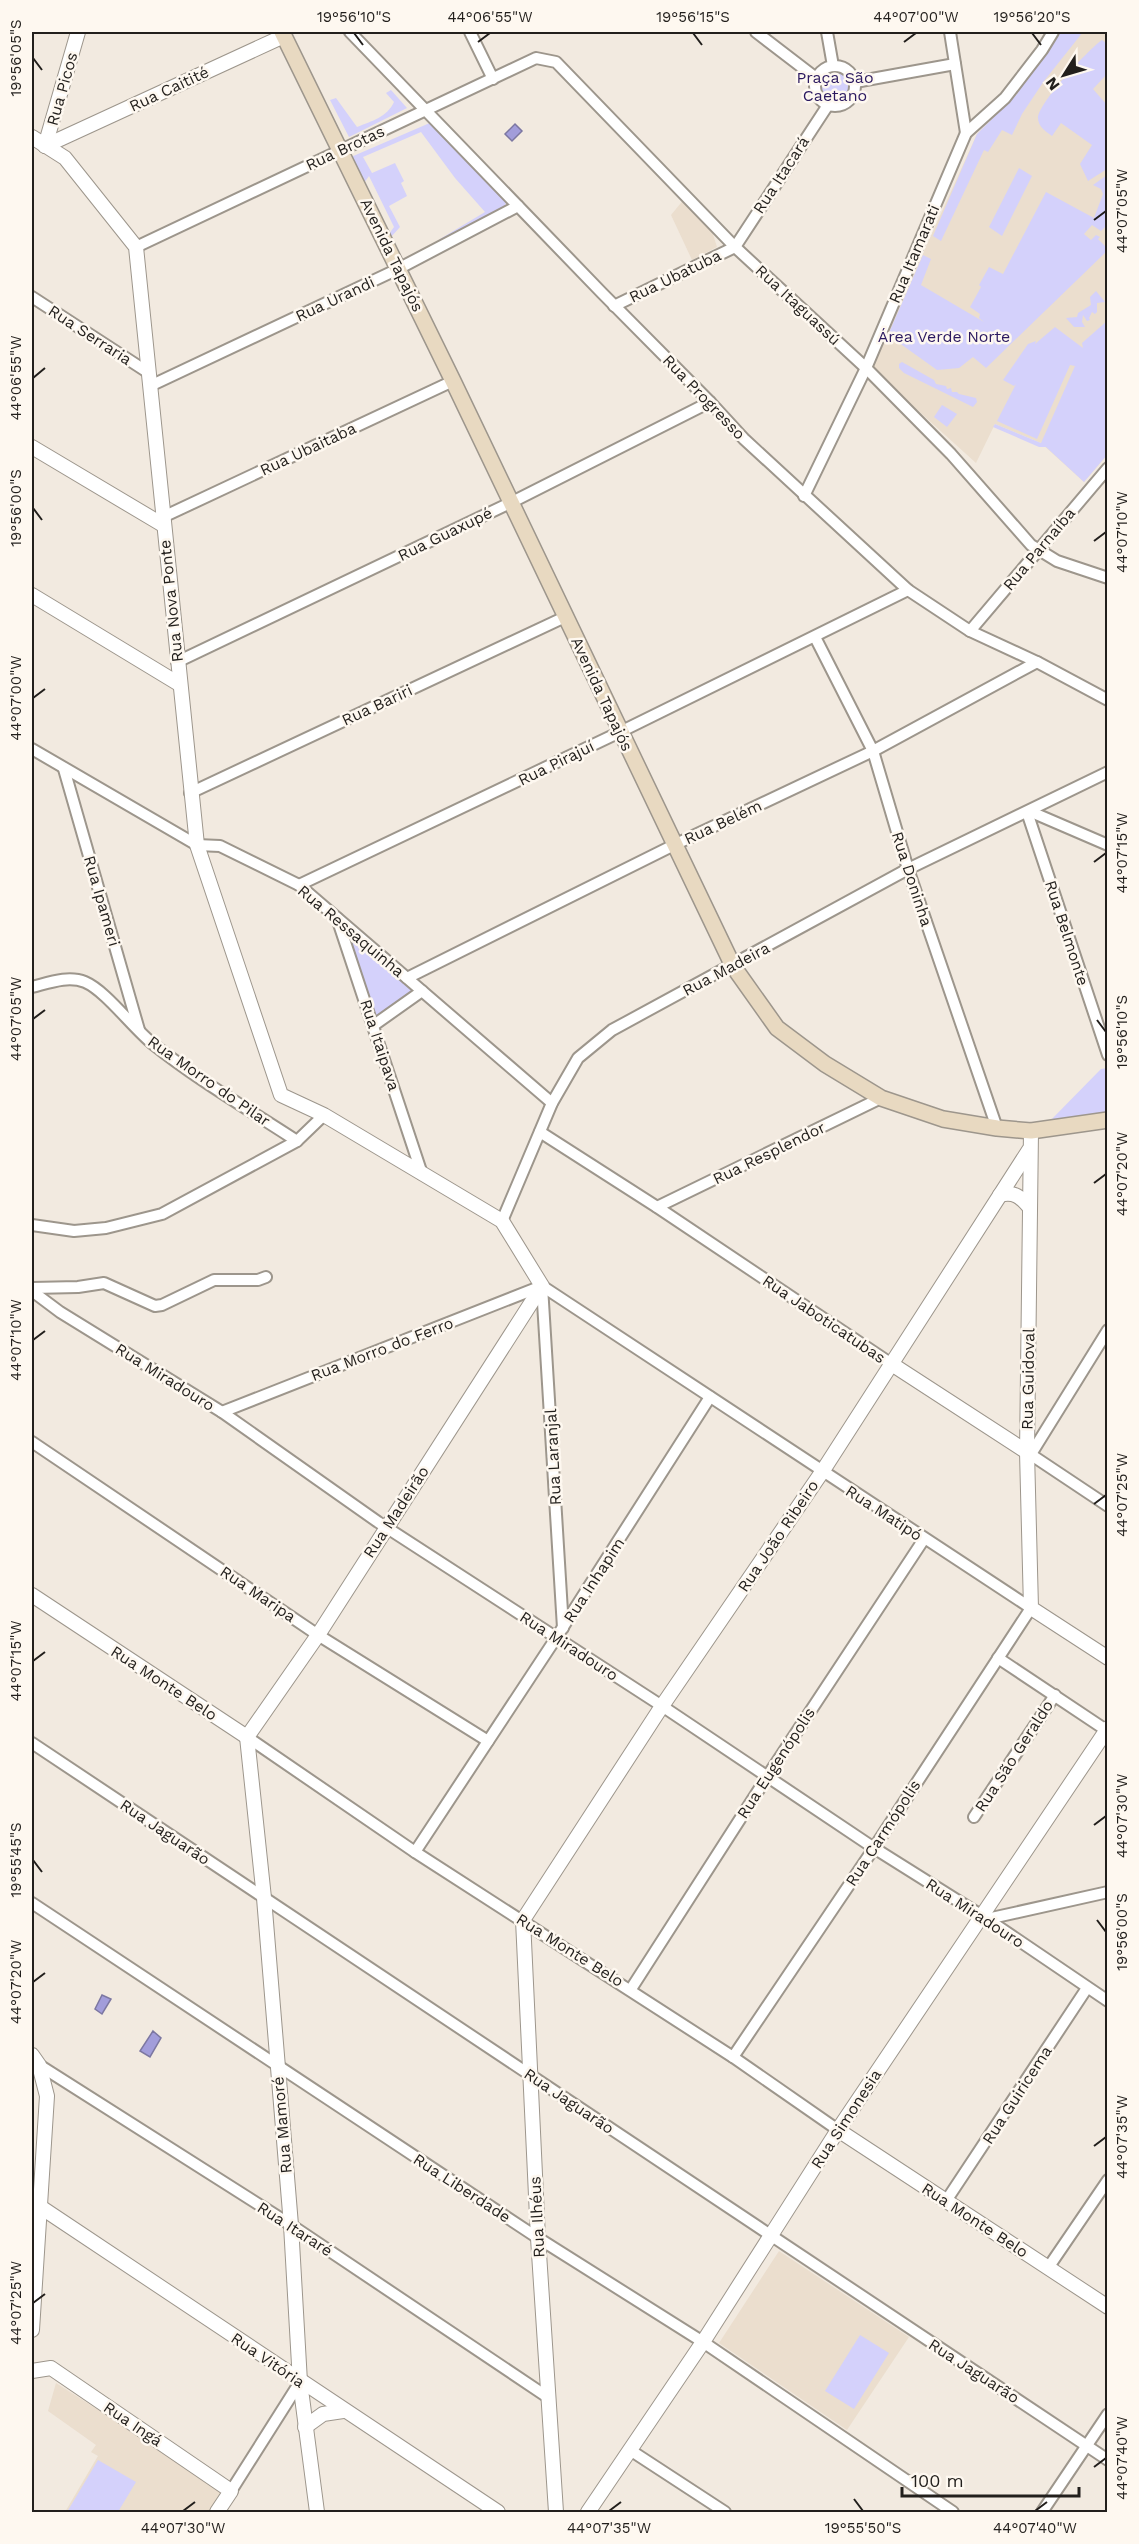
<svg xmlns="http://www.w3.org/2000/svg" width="1139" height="2544" font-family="'Work Sans',sans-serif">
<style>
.built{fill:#ebdece}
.green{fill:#d4d1fb}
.water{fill:#a29dda;stroke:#7c77a1;stroke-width:1.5}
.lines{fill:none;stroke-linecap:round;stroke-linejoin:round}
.minor-casing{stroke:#9d968c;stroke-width:14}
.tertiary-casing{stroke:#9d968c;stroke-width:16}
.secondary-casing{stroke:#9d968c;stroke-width:18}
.minor{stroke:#fff;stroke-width:10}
.tertiary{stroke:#fff;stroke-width:14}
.secondary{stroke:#e8d9c1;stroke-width:15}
.ticks{fill:none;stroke:#221f1c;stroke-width:2}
.labels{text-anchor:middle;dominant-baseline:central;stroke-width:5;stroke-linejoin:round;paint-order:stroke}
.park-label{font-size:16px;fill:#2b1960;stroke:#fef8f0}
.street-label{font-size:16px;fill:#221f1c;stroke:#fef8f0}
.neatline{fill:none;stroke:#221f1c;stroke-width:2}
.ticks-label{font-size:15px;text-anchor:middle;fill:#221f1c}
</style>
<rect width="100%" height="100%" fill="#f2eae0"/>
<g class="built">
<path d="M1056,32H1107V455L1084,482L1041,443L995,424L976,463L871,368L977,134L1017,94Z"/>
<path d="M685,198L711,228L717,247L692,260L671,215Z"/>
<path d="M779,2251L909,2337L847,2430L719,2343Z"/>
<path d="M56,2383L227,2492L212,2512H65L98,2456L91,2452L96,2445L48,2411Z"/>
</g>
<g class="green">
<path d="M1056,32H1083L1044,81L1022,114L1012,135L1002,130L988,152L984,150L941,241L933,236L977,134L1017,94Z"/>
<path d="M1102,40L1107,44V74L1093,89L1107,105V169L1088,181L1080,164L1092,145L1061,123L1052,136C1045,131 1038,126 1038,118C1039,102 1088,50 1102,40Z"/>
<circle cx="835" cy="86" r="18"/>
<path d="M391,90L407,108L349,137L330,100L336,98L357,127C372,121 387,117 394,102L386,93Z"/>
<path d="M432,122L507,201L503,209L441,241L440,239L485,212L455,178L421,132L363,157L372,173L395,163L404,181L401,183L407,196L389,206L400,227L391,237L389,234L394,227L369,176L364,183L351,157Z"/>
<path d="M1019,168L1032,176L1002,236L989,227Z"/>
<path d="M1107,175V229L1105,227L1101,231L1092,225L1084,234L1091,240L1096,235L1100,237L1098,239L1107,248V251L986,368L973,357L959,368L937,370L888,335L923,255L931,259L921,285L984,322L979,318L980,314L970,307L981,287L979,285L989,267L1003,274L1046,192L1094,218L1103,194L1101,189L1093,185Z"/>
<path d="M1096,291L1105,302L1097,303V312L1095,314L1092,312L1089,318L1090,320L1087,321L1083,315L1082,322L1085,327H1074L1066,318L1077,317L1078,313L1091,305L1090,297Z"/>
<path d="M1107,321V455L1084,482L1046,447H1039L993,427L995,424L1041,443L1075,366L1070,365L1037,439L997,421L1016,384L1014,386L1003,380L1028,344L1036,341L1035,344L1055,327L1083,348L1082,343Z"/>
<path d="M902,362L934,380L936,384L946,386L947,389L951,388L952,392H957L959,394L976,398L977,402L973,407L904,373L899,368V364Z"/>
<path d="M942,405L957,414L947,427L934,417Z"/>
<path d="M341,922L420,991L376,1021Z"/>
<path d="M1107,1068V1112L1048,1123L1101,1069Z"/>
<path d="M860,2335L889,2353L854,2409L825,2391Z"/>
<path d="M98,2460L136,2482L118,2512H67Z"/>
</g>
<g class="water">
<path d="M515,124L522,131L512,141L505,134Z"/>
<path d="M102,1995L111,1999L102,2014L95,2009Z"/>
<path d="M153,2031L161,2038L150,2057L140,2051Z"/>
</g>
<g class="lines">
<defs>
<g id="minor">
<path d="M350,32L602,293L710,402L744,439L908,590L970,631L1037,662L1108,700"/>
<path d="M470,32L493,79"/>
<path d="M756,32L816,78"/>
<path d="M827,32L833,66"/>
<path d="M950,32L966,133"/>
<circle cx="835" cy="86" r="20"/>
<path d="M855,82L955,64"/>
<path d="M136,247L536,58L556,62L735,247L866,368L951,454L1031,545L1057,561L1108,578"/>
<path d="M32,297L149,373"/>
<path d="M614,306L735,247L828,105"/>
<path d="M150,386L396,270L518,206"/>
<path d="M804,496L866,368L966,133L1005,98L1042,50L1053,32"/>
<path d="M163,517L453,381"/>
<path d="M970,631L1108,468"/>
<path d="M815,637L873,751L908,869L997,1128"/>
<path d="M177,662L510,503L710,402"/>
<path d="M32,749L197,845L220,846L299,885L552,1103"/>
<path d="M64,769L139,1030"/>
<path d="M190,793L565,617"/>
<path d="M1029,811L1108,845"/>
<path d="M1027,812L1108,1055"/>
<path d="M299,885L620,732L908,590"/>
<path d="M337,918L422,1174"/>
<path d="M407,978L674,845L873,751L1037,662"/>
<path d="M32,987C48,983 68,975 85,982C106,991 132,1027 153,1044C198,1080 248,1109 297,1141"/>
<path d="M374,1025L422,991"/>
<path d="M540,1132L657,1207L890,1363"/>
<path d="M657,1207L881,1098"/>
<path d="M502,1221L552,1103L578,1058L612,1030L908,869L1108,772"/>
<path d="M32,1225L74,1231L106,1228L162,1214L297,1141L324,1115"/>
<path d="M542,1286L1031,1608L874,1848L733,2057"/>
<path d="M542,1286L563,1628"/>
<path d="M32,1288L78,1287L104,1283L155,1306L162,1305L214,1280H258L266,1277"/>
<path d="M32,1291L60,1312L222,1412L378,1522L662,1706L874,1848L987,1919L1108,2001"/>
<path d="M222,1412L542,1286"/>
<path d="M32,1442L318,1635L488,1741"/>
<path d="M1027,1452L1108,1506"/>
<path d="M1031,1454L1108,1330"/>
<path d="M998,1658L1106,1730"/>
<path d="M247,1737L415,1852L733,2057L838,2130"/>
<path d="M32,1743L1108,2460"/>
<path d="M974,1817L1055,1695"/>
<path d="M415,1852L556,1638L710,1397"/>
<path d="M32,1903L538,2238L703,2342L953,2512"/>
<path d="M987,1919L1108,1892"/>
<path d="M631,1989L767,1777L924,1539"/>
<path d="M39,2065L291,2225L549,2398"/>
<path d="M946,2201L1087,1988"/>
<path d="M1048,2268L1108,2180"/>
<path d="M630,2450L725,2512"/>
<path d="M231,2491L300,2382"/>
<path d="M1042,2512L1108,2414"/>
</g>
<g id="tertiary">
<path d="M32,137L65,158L136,247L197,845L281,1095L324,1115L502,1221L542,1286L318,1635L247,1737"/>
<path d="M45,146L284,36"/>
<path d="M45,146L78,32"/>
<path d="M32,447L163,525"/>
<path d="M32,595L179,684"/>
<path d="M1031,1131L1027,1452L1031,1608L1108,1658"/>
<path d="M1000,1195C1014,1191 1021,1197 1030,1208"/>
<path d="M890,1363L1027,1452"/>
<path d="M32,1595L247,1737"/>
<path d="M247,1737L264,1898L291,2225L300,2382L317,2512"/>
<path d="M32,2055L39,2065L47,2096L32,2330"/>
<path d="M838,2130L1108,2307"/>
<path d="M39,2206L498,2512"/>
<path d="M32,2371L51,2368L231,2491L217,2512"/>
<path d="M305,2427L323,2414L343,2411"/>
<path d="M556,2512L538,2238L523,1920L662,1706L822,1472L1029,1150"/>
<path d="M588,2512L703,2342L838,2130L1108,1728"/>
</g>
<path id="secondary" d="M282,32L453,381L733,966L777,1028L825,1064L881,1098L943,1119L997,1128L1031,1131L1108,1120"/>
</defs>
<use href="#minor" class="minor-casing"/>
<use href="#tertiary" class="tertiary-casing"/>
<use href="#secondary" class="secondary-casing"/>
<use href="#minor" class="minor"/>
<use href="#tertiary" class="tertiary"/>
<use href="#secondary" class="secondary"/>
</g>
<path class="ticks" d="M354,33L363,45M693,33L702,45M1032,33L1041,45M478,42L490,33M904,42L916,33M33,58L42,70M1094,220L1106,211M33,378L45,368M33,508L42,520M1094,541L1106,532M33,698L45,689M1094,862L1106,853M33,1019L45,1010M1097,1020L1106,1032M1094,1183L1106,1174M33,1340L45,1331M1094,1504L1106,1495M33,1661L45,1652M1094,1825L1106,1816M33,1860L42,1872M1097,1920L1106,1932M33,1982L45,1973M1094,2146L1106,2137M33,2303L45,2294M1094,2467L1106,2458M854,2499L863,2511M183,2511L195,2502M609,2511L621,2502M1035,2511L1047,2502"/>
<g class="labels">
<g class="park-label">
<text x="835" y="77">Praça São<tspan x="835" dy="18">Caetano</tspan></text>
<text x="944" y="336">Área Verde Norte</text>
</g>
<g class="street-label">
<text transform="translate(62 89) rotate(-74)">Rua Picos</text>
<text transform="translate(169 89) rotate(-25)">Rua Caitité</text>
<text transform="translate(345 148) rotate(-25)">Rua Brotas</text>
<text transform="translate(781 175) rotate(-57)">Rua Itacará</text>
<text transform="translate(914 254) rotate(-67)">Rua Itamarati</text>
<text transform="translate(392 255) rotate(64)">Avenida Tapajós</text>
<text transform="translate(675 276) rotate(-26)">Rua Ubatuba</text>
<text transform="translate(335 299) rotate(-25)">Rua Urandi</text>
<text transform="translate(798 305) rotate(43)">Rua Itaguassú</text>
<text transform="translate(90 335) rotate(33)">Rua Serraria</text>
<text transform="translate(704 397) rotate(46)">Rua Progresso</text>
<text transform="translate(308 449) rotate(-25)">Rua Ubaitaba</text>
<text transform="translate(445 534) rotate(-26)">Rua Guaxupé</text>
<text transform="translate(1039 549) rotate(-50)">Rua Parnaíba</text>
<text transform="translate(171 601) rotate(-96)">Rua Nova Ponte</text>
<text transform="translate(602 694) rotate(65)">Avenida Tapajós</text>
<text transform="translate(377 705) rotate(-25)">Rua Bariri</text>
<text transform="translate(556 763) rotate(-26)">Rua Pirajuí</text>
<text transform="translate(723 822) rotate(-25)">Rua Belém</text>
<text transform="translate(912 879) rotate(72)">Rua Doninha</text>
<text transform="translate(102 901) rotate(74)">Rua Ipameri</text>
<text transform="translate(351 931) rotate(40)">Rua Ressaquinha</text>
<text transform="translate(1067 933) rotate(72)">Rua Belmonte</text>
<text transform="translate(726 969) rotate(-28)">Rua Madeira</text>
<text transform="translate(380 1045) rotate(72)">Rua Itaipava</text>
<text transform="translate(209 1081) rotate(35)">Rua Morro do Pilar</text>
<text transform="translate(769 1153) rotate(-26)">Rua Resplendor</text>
<text transform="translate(824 1319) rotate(34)">Rua Jaboticatubas</text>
<text transform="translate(382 1349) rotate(-21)">Rua Morro do Ferro</text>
<text transform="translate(165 1377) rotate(32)">Rua Miradouro</text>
<text transform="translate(1028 1379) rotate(-89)">Rua Guidoval</text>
<text transform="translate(553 1457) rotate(-93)">Rua Laranjal</text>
<text transform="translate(396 1512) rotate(-57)">Rua Madeirão</text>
<text transform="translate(884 1513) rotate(33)">Rua Matipó</text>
<text transform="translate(778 1536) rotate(-56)">Rua João Ribeiro</text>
<text transform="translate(594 1580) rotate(-57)">Rua Inhapim</text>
<text transform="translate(258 1594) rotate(34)">Rua Maripa</text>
<text transform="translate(569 1646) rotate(33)">Rua Miradouro</text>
<text transform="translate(164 1683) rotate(33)">Rua Monte Belo</text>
<text transform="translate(1014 1756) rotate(-57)">Rua São Geraldo</text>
<text transform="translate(776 1763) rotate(-57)">Rua Eugenópolis</text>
<text transform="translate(165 1832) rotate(34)">Rua Jaguarão</text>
<text transform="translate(883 1833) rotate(-57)">Rua Carmópolis</text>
<text transform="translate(975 1913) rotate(33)">Rua Miradouro</text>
<text transform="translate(570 1950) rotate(32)">Rua Monte Belo</text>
<text transform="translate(1017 2095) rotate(-57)">Rua Guiricema</text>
<text transform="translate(569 2101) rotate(34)">Rua Jaguarão</text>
<text transform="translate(846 2119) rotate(-57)">Rua Simonesia</text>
<text transform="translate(282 2125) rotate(-95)">Rua Mamoré</text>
<text transform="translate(462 2188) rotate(33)">Rua Liberdade</text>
<text transform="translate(537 2217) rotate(-93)">Rua Ilhéus</text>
<text transform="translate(975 2220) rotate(33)">Rua Monte Belo</text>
<text transform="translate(295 2229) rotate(33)">Rua Itararé</text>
<text transform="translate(268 2360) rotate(34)">Rua Vitória</text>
<text transform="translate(974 2371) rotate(33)">Rua Jaguarão</text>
<text transform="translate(133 2424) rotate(34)">Rua Ingá</text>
</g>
</g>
<rect width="1139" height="2544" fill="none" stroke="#fef8f0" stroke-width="66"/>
<g transform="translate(1064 75) rotate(233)" stroke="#fef8f0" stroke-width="4.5" paint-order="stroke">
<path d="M0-4.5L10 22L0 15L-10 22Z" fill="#221f1c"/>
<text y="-9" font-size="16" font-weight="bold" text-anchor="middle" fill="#221f1c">N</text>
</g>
<path d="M902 2487v9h177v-9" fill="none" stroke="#221f1c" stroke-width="3"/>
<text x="911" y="2487" font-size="18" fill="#221f1c" stroke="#fef8f0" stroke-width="4.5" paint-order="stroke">100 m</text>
<rect x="33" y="33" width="1073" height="2478" class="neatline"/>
<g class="ticks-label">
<text x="354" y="22">19°56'10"S</text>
<text x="490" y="22">44°06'55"W</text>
<text x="693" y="22">19°56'15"S</text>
<text x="916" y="22">44°07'00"W</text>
<text x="1032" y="22">19°56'20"S</text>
<text transform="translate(16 58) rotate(-90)" y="5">19°56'05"S</text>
<text transform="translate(1122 211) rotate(-90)" y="5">44°07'05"W</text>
<text transform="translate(16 378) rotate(-90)" y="5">44°06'55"W</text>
<text transform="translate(16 508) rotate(-90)" y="5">19°56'00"S</text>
<text transform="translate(1122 532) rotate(-90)" y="5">44°07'10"W</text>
<text transform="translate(16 698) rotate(-90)" y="5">44°07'00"W</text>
<text transform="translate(1122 853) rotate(-90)" y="5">44°07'15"W</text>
<text transform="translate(16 1019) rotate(-90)" y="5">44°07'05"W</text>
<text transform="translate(1122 1032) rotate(-90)" y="5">19°56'10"S</text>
<text transform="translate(1122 1174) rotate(-90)" y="5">44°07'20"W</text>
<text transform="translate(16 1340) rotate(-90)" y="5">44°07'10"W</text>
<text transform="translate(1122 1495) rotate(-90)" y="5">44°07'25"W</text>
<text transform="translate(16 1661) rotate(-90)" y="5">44°07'15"W</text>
<text transform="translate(1122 1816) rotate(-90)" y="5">44°07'30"W</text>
<text transform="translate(16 1860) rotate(-90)" y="5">19°55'45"S</text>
<text transform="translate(1122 1932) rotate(-90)" y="5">19°56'00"S</text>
<text transform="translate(16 1982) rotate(-90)" y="5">44°07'20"W</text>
<text transform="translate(1122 2137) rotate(-90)" y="5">44°07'35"W</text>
<text transform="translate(16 2303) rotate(-90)" y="5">44°07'25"W</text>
<text transform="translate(1122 2458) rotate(-90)" y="5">44°07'40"W</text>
<text x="183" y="2533">44°07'30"W</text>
<text x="609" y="2533">44°07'35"W</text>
<text x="863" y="2533">19°55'50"S</text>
<text x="1035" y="2533">44°07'40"W</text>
</g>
</svg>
